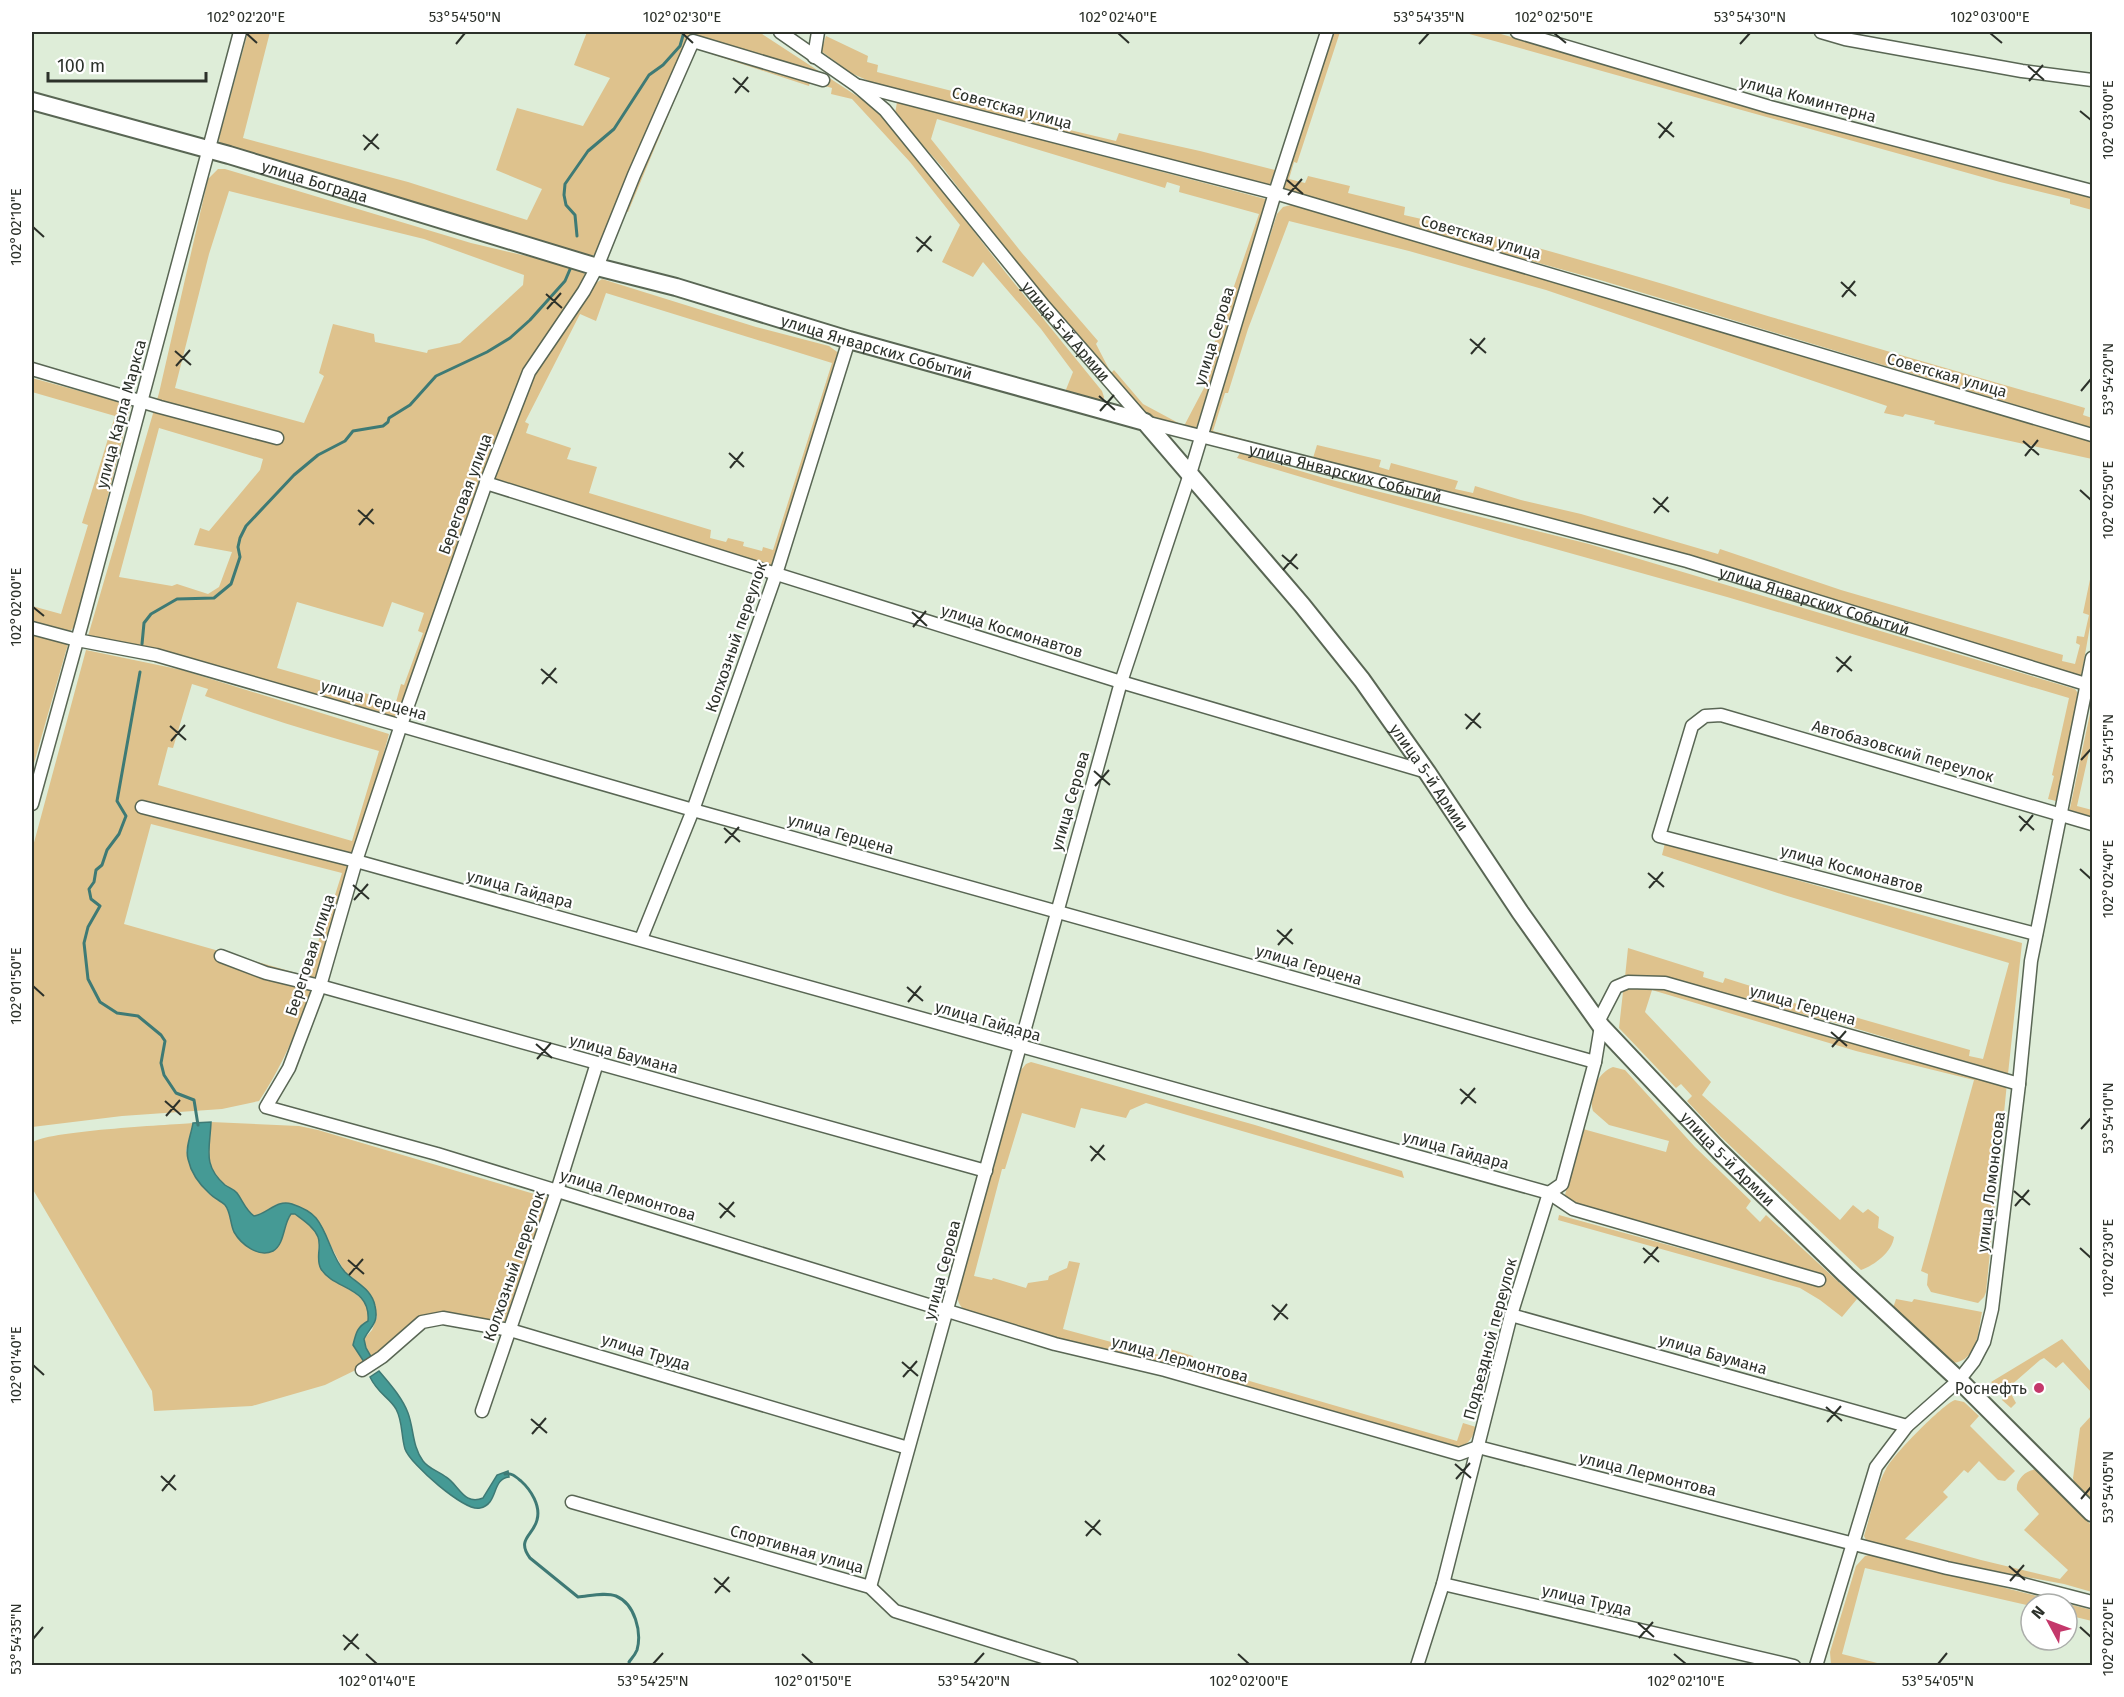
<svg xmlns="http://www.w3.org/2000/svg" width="2124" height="1697" font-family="'Fira Sans',sans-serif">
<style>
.green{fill:#dec28d;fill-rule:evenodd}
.water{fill:#459a95;stroke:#3e7a75;stroke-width:1.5}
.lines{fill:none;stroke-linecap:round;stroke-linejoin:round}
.stream{stroke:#3e7a75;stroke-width:3}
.street-casing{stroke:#596654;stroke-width:15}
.secondary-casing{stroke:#596654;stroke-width:20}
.street{stroke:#fff;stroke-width:12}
.secondary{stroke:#fff;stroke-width:16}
.ticks{fill:none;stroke:#2c312a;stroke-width:2}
.poi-dot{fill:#c4386b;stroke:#fff;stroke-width:2}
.labels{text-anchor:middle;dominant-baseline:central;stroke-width:4.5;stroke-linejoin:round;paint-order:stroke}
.street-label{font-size:16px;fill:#2c312a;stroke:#fff}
.poi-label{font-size:16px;fill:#2c312a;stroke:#fff;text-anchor:end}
.neatline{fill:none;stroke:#2c312a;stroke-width:2}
.ticks-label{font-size:15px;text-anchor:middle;fill:#2c312a}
</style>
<rect width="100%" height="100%" fill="#deedd8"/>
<g class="green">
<path d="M248,32H270L243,138L408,182L527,220L542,189L496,170L517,108L583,126L610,78L574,65L587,32H759L863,100L883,118L915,155L1006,273L1102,391L1104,397L1103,401L1065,392L1073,372L1041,329L983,262L973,277L942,262L960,225L910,162L852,99L831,94L832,88L810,82L809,86L696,49L628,212L614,207L596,254L591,256L220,146L219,138Z"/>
<path d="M1331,32H1340L1297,163L1294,162L1289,179L1305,183L1308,176L1350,186L1348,193L1405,207L1404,215C1528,242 1650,280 1771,317C1875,348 1980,378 2085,408L2083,415L2092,418V428L1600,280L1404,226L1282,189Z"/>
<path d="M1462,32H1494L1759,109L2092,197V210L2070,204V199L2000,182Z"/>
<path d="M826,36L868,56L867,62L878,65L877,72L1055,117L1053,126L1116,141L1119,133L1200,151L1275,170L1269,188L871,82L851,73L821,51Z"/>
<path d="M897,102L1269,200L1196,429L1190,435L1143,414L1024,273L943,168L895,114ZM937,119L1165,188L1167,182L1180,186L1179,192L1259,214L1212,350L1215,351L1202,383L1205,386L1184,426L1143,404L1114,370L1111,373L1096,344L1098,341L1022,253L931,139Z"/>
<path d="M218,169H225L471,243L582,269L585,275L580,287L526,366L401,720L88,636L159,393L208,179ZM229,191L424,239L524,275L523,285L460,343L428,350L427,353L375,342L374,334L333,324L319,373L324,376L304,423L175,388L209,254ZM159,428L263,459L260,470L209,531L200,528L194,545L232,552L219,587L208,594L177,584L172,586L119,577ZM297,602L383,627L392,602L424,613L418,631L423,633L404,685L401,684L396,702L277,668Z"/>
<path d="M1291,205C1560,277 1825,364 2092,442V459L1934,424L1935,421L1905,414L1903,417L1884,413L1887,406L1546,290L1409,251L1289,221L1248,329L1228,393H1225L1213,431L1313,458L1317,445L1381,460L1379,467L1389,470L1391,463L1458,481L1455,489L1473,493L1475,486L1521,500L1581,514L1718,554L1720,549L1841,590L2063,655L2062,661L2075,664L2080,645L2076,643L2077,636L2084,637L2089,615L2083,613L2092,570V615L2081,677L1207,432L1277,214L1283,207Z"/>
<path d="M602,279L756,327L829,346L840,354L775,569L492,482L528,386L541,360L596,283ZM606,293L832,363L773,550L763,547L762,551L743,546L744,542L728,538L726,542L710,538L711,530L589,493L597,467L567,459L571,448L526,433L529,424L525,422L580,314L596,321Z"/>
<path d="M32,378L131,405L75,626L70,631L32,621V606L61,614L88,525L82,523L115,416L32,392Z"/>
<path d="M1240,453L1324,478L1589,544L2075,689L2080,696L2056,801L2048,799L2054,776L2052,775L2069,698L1727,597L1358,494L1237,458Z"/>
<path d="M32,634L68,644L32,770Z"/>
<path d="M86,650L182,670L389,734C369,807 349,879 325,950C308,1001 290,1055 259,1101L222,1109L122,1116L32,1127V850ZM192,684L208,689L205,696C263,717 320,735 379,751L352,841L158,785L168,747L173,748ZM151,824L342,873L322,936H320L307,976L124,924Z"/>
<path d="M2092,704V739L2077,806L2092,810V820L2069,813Z"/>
<path d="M1665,843L2022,943L2008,1074L1844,1025L1739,998L1661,979L1625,977L1628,948L1704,972L1703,977L1723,983L1725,978L1792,999L1791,1002L1807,1007L1809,1004L1970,1050L1969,1056L1983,1059L2009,963L1784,895L1662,855Z"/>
<path d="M1656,984L2007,1083L1986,1292L1984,1297L1978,1303L1931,1292L1927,1285L1928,1274L1921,1271L1974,1080L1856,1051L1652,990L1645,1012L1711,1082L1702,1095L1840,1220L1853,1205L1863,1213L1868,1209L1879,1217L1878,1228L1894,1237C1892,1252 1875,1265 1861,1270L1721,1137L1687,1101L1692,1096L1681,1084L1676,1088L1619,1028L1623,992L1628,988Z"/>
<path d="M1031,1062L1255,1125L1402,1171L1404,1178L1146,1103L1130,1110L1126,1118L1081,1108L1075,1128L1022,1113L1005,1169H1002L974,1276L992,1280L993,1278L1026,1288L1028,1283L1048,1280L1049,1276L1067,1268L1069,1261L1080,1263L1063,1329L1167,1357L1170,1349L1193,1356L1191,1364L1457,1441L1463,1423L1476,1427C1472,1441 1466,1447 1452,1448L1245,1386L1156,1362L1004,1325L966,1311C958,1305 957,1300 958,1291L1021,1070L1026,1064Z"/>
<path d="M1613,1067L1625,1070L1695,1147L1751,1201L1746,1208L1760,1222L1766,1215L1857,1299L1842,1317L1820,1300L1800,1288L1558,1220L1559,1215L1723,1260L1727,1247L1563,1202L1583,1129L1666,1152L1669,1141L1609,1125L1593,1111C1588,1095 1597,1073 1613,1067Z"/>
<path d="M211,1122L299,1126L318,1130L548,1198L549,1204L508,1319L499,1324L434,1314L373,1360L366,1348L364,1339L372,1330L377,1317L354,1279L344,1271L317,1219L277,1204L262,1215L254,1216C245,1209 243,1201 237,1193C234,1189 229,1188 225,1185C202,1165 210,1149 211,1122Z"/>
<path d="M193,1123L186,1151L209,1194L226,1206L230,1218L274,1250C284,1239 283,1225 291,1214H295C303,1220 314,1227 318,1236C320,1242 318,1249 318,1255C319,1261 327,1273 332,1278C348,1292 371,1295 368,1321C357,1327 356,1333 353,1345L366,1365L325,1385L252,1406L154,1411L152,1391L32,1188V1143C44,1131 168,1125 193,1123Z"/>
<path d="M1896,1299L1912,1302L1914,1299L1982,1312C1978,1332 1978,1360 1953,1363L1892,1311Z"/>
<path d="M2062,1339L2092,1373V1393L2063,1362L2056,1368L2044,1358L2040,1360L2009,1387V1390L2016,1403L2011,1408L2002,1400L2006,1395L1991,1382Z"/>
<path d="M1955,1400L1964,1402L1979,1416L1970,1426L2015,1471L2005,1481L1998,1480L1979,1461L1968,1473L1964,1470L1943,1492L1948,1497L1905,1539L1981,1560L2060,1579L2068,1570L2024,1530L2039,1514L2017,1490C2015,1480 2028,1467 2039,1470L2092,1526V1592L2064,1584L1936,1560L1868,1544L1864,1536C1871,1514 1875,1489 1886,1469C1892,1456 1943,1404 1955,1400Z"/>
<path d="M2092,1415V1504L2075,1486L2073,1478L2080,1428Z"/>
<path d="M1872,1554L2092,1610V1621L2067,1615V1604H2031V1606L1865,1568L1842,1654L1885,1665H1831L1830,1652L1856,1566L1865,1556Z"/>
</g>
<g class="water">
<path d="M211,1122C210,1149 202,1165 225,1185C229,1188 234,1189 237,1193C243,1201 245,1209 254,1216C268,1214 276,1199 292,1204C301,1207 310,1211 316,1218C329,1234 331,1257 345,1272C356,1283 372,1289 375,1306C379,1324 371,1325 364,1339L366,1348L373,1360L366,1365L353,1345C356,1333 357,1327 368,1321C371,1286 334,1290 321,1269C315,1259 322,1246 318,1237C314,1227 303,1220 295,1214H291C283,1224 285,1244 273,1251C258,1258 241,1244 234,1232C230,1224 231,1212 225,1205C221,1201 214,1198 210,1194C200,1185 191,1173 188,1159C185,1148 191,1135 193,1123Z"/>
<path d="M379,1371C389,1383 402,1397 408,1413C414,1429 412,1446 423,1461C429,1469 438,1471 446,1477C459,1485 464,1506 483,1498L497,1475L508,1471L509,1477C491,1479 499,1504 480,1508C465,1512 410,1464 405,1449C401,1436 403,1422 396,1409C389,1397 378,1394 370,1377Z"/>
</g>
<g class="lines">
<g class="stream">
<path d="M577,236L575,215L566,205L564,195L565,184L588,151L614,129L649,75L663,65L680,46L684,32"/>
<path d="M142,644L144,623L151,614L177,599L214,598L231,584L240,557L238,547L240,538L246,526L294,475L318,455L345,441L353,431L383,426L388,422L389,418L410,405L436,376L487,352L510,338L530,320L565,281L571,267"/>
<path d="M140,672L117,801L126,816L119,834L107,850L102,865L96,870L94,882L89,889L91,899L100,906L88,927L84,943L88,979L100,1002L117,1013L138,1016L161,1035L165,1041L161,1063L164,1075L176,1093L194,1100L198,1125"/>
<path d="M505,1474C512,1473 515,1476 521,1481C531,1490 541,1506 537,1520C533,1536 516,1539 530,1558L578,1597C590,1596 605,1592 616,1596C635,1604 642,1632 637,1650C635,1655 632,1658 629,1662L630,1666"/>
</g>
<defs>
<g id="street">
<path id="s1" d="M780,32L856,85L885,110L1044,306L1145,422L1505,513L1687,561L2092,686"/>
<path d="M1517,32L1770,107L2092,191"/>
<path d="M1821,32L1845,39L2022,71L2092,80"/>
<path d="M814,57L818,32"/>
<path d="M823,80L693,41L634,175L597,267L584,291L529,372L486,483L401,725L356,861L320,986L289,1068L266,1107L437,1154L1055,1344L1165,1370L1459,1454L1478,1447L1947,1568L2019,1583L2092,1602"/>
<path d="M860,86L1275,193L2092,435"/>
<path d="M32,369L160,407L277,438"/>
<path d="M486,483L1121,682L1427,772"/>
<path d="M32,628L77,640L156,655L693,810L1595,1062"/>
<path d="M32,804L82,623L240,32"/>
<path d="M142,807L356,861L1549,1193L1573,1209L1819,1280"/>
<path d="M2036,934L1659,836L1692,726L1705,716L1721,715L2092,824"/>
<path d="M641,939L693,810L776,574L849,340"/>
<path d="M221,956L266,973L320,986L986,1171"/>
<path d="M1598,1022L1616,987L1628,982L1665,983L2019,1084"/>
<path d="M1511,1315L1907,1426"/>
<path d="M362,1370L382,1357L422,1322L443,1318L510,1330L908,1448"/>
<path d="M482,1411L557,1191L597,1063"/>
<path d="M572,1502L870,1587L895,1611L1072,1666"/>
<path d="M1443,1584L1794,1666"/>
<path d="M870,1587L1121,682L1190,474L1275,193L1327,32"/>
<path d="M1417,1666L1443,1584L1511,1315L1549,1193L1562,1184L1595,1062L1601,1026"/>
<path d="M1816,1666L1876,1467L1907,1426L1959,1380L1974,1361L1984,1342L1992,1309L2019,1084L2031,961L2092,658"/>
</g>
<g id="secondary">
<path id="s2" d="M32,101L229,155L597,267L676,287L849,340L1145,422L1302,605L1362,680L1427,772L1520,912L1601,1026L1719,1151L1846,1275L1959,1380L2092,1513"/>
</g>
</defs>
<use href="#street" class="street-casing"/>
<use href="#secondary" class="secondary-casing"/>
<use href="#street" class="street"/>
<use href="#secondary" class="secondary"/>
</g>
<path class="ticks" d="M246,33L257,43M682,33L693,43M1118,33L1129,43M1554,33L1566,43M1990,33L2002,43M456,44L465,33M1419,44L1429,33M1740,44L1750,33M2028,66L2044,80M733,78L749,92M2029,81L2043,65M735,93L748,77M2080,111L2091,120M1658,123L1674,137M363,135L379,149M1659,138L1672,122M364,150L378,134M1287,180L1303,194M1288,195L1302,179M33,227L44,237M916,237L932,251M917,252L931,236M1841,282L1856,296M546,294L562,308M1842,297L1855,281M547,309L561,293M1470,339L1486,353M175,351L191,365M1471,354L1485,338M176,366L190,350M2081,391L2091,379M1099,396L1115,410M1100,411L1114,395M2023,441L2039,455M729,453L744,467M2025,456L2038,440M730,468L743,452M2080,490L2091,500M1653,498L1669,512M358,510L374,524M1654,513L1668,497M359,525L373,509M1282,555L1298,569M1283,570L1297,554M33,607L44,616M912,612L927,626M913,627L926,611M1836,657L1852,671M541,669L557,683M1837,672L1851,656M542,684L556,668M1465,714L1481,728M170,726L186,740M1466,729L1480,713M171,741L185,725M2081,760L2091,749M1094,771L1110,785M1095,786L1109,770M2019,816L2034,830M724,828L740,842M2020,831L2033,815M725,843L739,827M2080,869L2091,879M1648,873L1664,887M353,885L369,899M1649,888L1663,872M354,900L368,884M1277,930L1293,944M1278,945L1292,929M33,986L44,996M907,987L923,1001M908,1002L921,986M1831,1032L1847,1046M536,1044L552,1058M1832,1047L1846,1031M537,1059L551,1043M1460,1089L1476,1103M165,1101L181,1115M1461,1104L1475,1088M166,1116L180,1100M2081,1129L2091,1118M1090,1146L1105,1160M1091,1161L1104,1145M2014,1191L2030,1205M719,1203L735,1217M2015,1206L2029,1190M720,1218L734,1202M1643,1248L1659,1262M2080,1248L2091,1258M348,1260L364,1274M1644,1263L1658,1247M349,1275L363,1259M1272,1305L1288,1319M1274,1320L1287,1304M902,1362L918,1376M33,1365L44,1375M903,1377L917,1361M1826,1407L1842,1421M531,1419L547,1433M1827,1422L1841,1406M532,1434L546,1418M1455,1464L1471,1478M161,1476L176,1490M1456,1479L1470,1463M162,1491L175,1475M2081,1499L2091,1487M1085,1521L1101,1535M1086,1536L1100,1520M2009,1566L2025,1580M714,1578L730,1592M2010,1581L2024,1565M715,1593L729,1577M1638,1623L1654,1637M2080,1627L2091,1637M343,1635L359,1649M1639,1638L1653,1622M33,1639L43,1627M344,1650L358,1634M366,1654L377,1664M802,1654L813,1664M1238,1654L1249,1664M1674,1654L1686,1664M653,1664L663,1653M974,1664L984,1653M1938,1664L1947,1653"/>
<circle class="poi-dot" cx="2039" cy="1388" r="6"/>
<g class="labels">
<g class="street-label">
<text transform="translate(1808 99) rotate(15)">улица Коминтерна</text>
<text transform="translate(1012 108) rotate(15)">Советская улица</text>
<text stroke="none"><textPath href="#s2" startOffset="294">улица Бограда</textPath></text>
<text transform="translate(1481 237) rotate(16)">Советская улица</text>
<text stroke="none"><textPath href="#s1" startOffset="417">улица 5-й Армии</textPath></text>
<text transform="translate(1214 336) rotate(-73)">улица Серова</text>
<text stroke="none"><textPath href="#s2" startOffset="880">улица Январских Событий</textPath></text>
<text transform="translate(1947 375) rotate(16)">Советская улица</text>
<text transform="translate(121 414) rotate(-75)">улица Карла Маркса</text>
<text stroke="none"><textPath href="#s1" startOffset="744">улица Январских Событий</textPath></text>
<text transform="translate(465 494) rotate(-70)">Береговая улица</text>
<text stroke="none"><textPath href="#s1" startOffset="1230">улица Январских Событий</textPath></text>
<text transform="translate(1012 631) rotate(17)">улица Космонавтов</text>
<text transform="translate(736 637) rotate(-71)">Колхозный переулок</text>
<text transform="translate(374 700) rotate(16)">улица Герцена</text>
<text transform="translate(1903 751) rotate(16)">Автобазовский переулок</text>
<text stroke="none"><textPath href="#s2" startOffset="1614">улица 5-й Армии</textPath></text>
<text transform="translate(1070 801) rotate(-74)">улица Серова</text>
<text transform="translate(841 834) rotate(16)">улица Герцена</text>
<text transform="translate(1852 869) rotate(15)">улица Космонавтов</text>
<text transform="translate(520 889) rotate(15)">улица Гайдара</text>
<text transform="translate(310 955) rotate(-72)">Береговая улица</text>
<text transform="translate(1309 965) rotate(16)">улица Герцена</text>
<text transform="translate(1803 1005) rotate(16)">улица Герцена</text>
<text transform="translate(988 1021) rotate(16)">улица Гайдара</text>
<text transform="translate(624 1054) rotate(15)">улица Баумана</text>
<text transform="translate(1456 1150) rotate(15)">улица Гайдара</text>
<text stroke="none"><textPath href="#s2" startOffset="2100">улица 5-й Армии</textPath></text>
<text transform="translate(1991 1182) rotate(-83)">улица Ломоносова</text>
<text transform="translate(628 1195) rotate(17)">улица Лермонтова</text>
<text transform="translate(514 1266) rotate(-71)">Колхозный переулок</text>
<text transform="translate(942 1270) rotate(-75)">улица Серова</text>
<text transform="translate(1490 1339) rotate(-75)">Подъездной переулок</text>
<text transform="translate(646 1352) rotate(17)">улица Труда</text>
<text transform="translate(1713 1354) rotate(16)">улица Баумана</text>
<text transform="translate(1180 1359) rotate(15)">улица Лермонтова</text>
<text transform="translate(1648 1474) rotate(14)">улица Лермонтова</text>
<text transform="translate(797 1549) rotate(16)">Спортивная улица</text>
<text transform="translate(1587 1600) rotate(13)">улица Труда</text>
</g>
<g class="poi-label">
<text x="2027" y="1388">Роснефть</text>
</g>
</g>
<rect width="2124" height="1697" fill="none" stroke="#ffffff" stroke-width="66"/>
<g transform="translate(2049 1622) rotate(311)"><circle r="28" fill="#ffffff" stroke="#abadaa" stroke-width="1.5"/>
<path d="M0-4.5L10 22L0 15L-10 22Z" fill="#c4386b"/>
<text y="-9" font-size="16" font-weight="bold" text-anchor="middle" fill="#2c312a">N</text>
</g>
<path d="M48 72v9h158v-9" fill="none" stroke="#2c312a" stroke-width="3"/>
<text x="57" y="72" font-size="18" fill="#2c312a" stroke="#ffffff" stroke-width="4.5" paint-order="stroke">100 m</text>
<rect x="33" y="33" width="2058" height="1631" class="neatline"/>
<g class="ticks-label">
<text x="246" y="22">102°02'20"E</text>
<text x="465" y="22">53°54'50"N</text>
<text x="682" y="22">102°02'30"E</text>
<text x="1118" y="22">102°02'40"E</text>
<text x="1429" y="22">53°54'35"N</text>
<text x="1554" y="22">102°02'50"E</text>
<text x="1750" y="22">53°54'30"N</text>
<text x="1990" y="22">102°03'00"E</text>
<text transform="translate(2108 120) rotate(-90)" y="5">102°03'00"E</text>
<text transform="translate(16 227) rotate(-90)" y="5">102°02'10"E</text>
<text transform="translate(2108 379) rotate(-90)" y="5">53°54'20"N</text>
<text transform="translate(2108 500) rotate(-90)" y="5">102°02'50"E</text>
<text transform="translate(16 607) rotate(-90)" y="5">102°02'00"E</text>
<text transform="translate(2108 749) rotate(-90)" y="5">53°54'15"N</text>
<text transform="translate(2108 879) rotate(-90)" y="5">102°02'40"E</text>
<text transform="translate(16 986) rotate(-90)" y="5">102°01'50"E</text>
<text transform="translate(2108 1118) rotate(-90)" y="5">53°54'10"N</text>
<text transform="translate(2108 1258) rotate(-90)" y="5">102°02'30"E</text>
<text transform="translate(16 1365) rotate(-90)" y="5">102°01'40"E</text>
<text transform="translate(2108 1487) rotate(-90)" y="5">53°54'05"N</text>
<text transform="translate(2108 1637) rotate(-90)" y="5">102°02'20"E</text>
<text transform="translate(16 1639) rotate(-90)" y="5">53°54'35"N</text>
<text x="377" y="1686">102°01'40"E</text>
<text x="653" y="1686">53°54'25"N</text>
<text x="813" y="1686">102°01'50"E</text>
<text x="974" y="1686">53°54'20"N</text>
<text x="1249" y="1686">102°02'00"E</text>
<text x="1686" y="1686">102°02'10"E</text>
<text x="1938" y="1686">53°54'05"N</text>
</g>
</svg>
